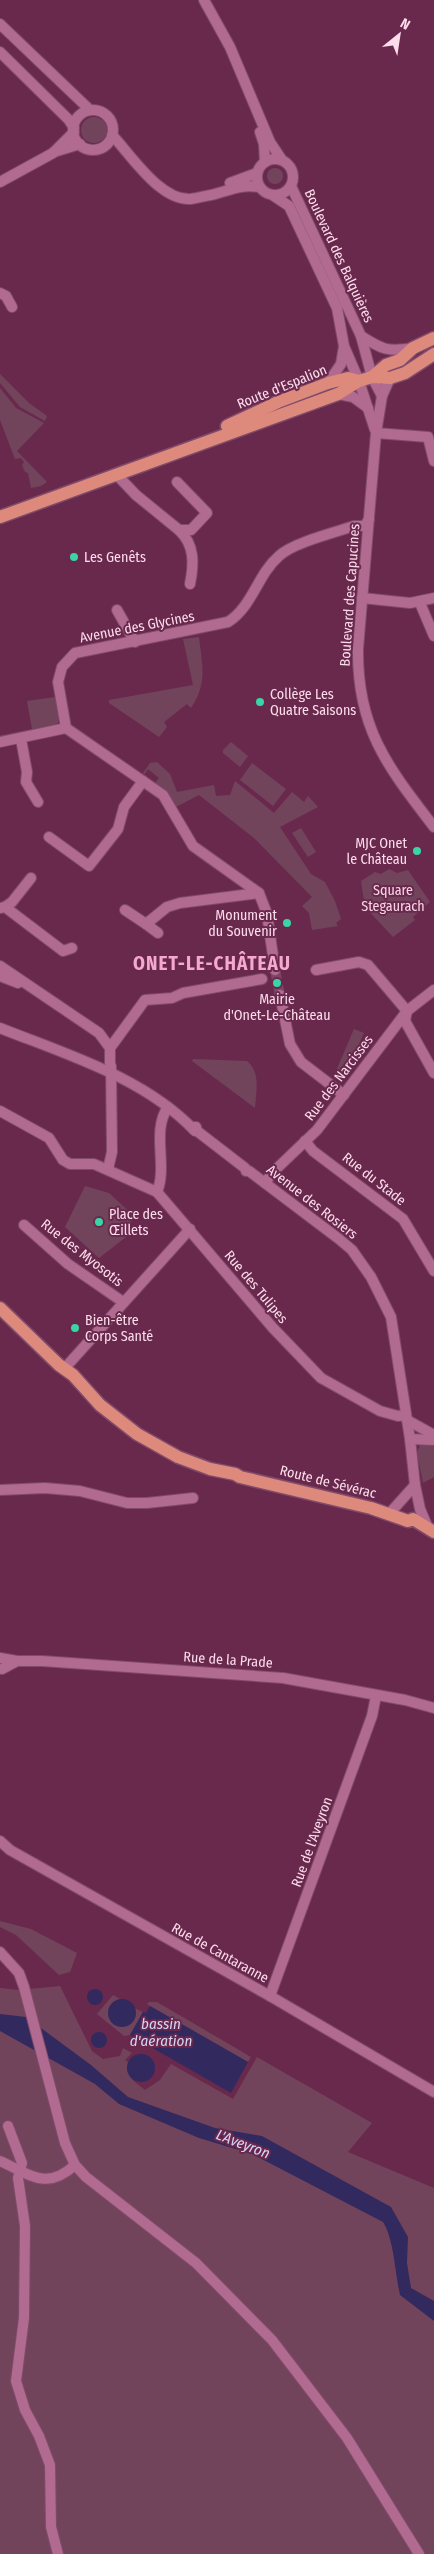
<svg xmlns="http://www.w3.org/2000/svg" width="434" height="2554" font-family="'Fira Sans Condensed',sans-serif">
<style>
.green{fill:#72445c}
.water{fill:#32295f}
.lines{fill:none;stroke-linecap:round;stroke-linejoin:round}
.minor-tunnel{stroke:#7f4465;stroke-width:10;stroke-dasharray:10 5;stroke-linecap:butt}
.minor-casing{stroke:#804b6a;stroke-width:12}
.major-casing{stroke:#804b6a;stroke-width:15}
.minor{stroke:#b16a90;stroke-width:10}
.major{stroke:#dd897c;stroke-width:12}
.poi-dot{fill:#3ad4a5;stroke:#69294d;stroke-width:2}
.labels{text-anchor:middle;dominant-baseline:central;stroke-width:4;stroke-linejoin:round;paint-order:stroke}
.street-label{font-size:14px;fill:#fdddec;stroke:#69294d}
.poi-label{font-size:14px;fill:#fdddec;stroke:#69294d;text-anchor:start}
.park-label{font-size:14px;fill:#fad4e6;stroke:#69294d}
.water-label{font-size:15px;font-style:italic;fill:#d6d4f8;stroke:#69294d}
.district-label{font-size:19px;font-weight:bold;letter-spacing:1px;fill:#f5a8d0;stroke:#69294d}
</style>
<rect width="100%" height="100%" fill="#69294d"/>
<g class="green">
<circle cx="94" cy="130" r="13"/>
<circle cx="275" cy="176" r="8"/>
<path d="M0,374L29,403L47,416L45,421L20,407L0,383Z"/>
<path d="M0,388L16,408L44,423L17,451L47,482L41,486L31,488L28,473L25,472L22,465L24,462L21,458L15,459L0,420Z"/>
<path d="M199,637C202,665 208,683 191,708L187,704L164,722L167,727L159,737L109,703V700L193,685L183,639Z"/>
<path d="M55,697L59,718L58,723L52,727L32,729L27,701Z"/>
<path d="M231,742L248,756L240,767L223,753V750Z"/>
<path d="M157,762L170,774L177,792L214,785L216,796L230,795L235,781L274,813L292,792L304,802L308,796L318,807L280,827L311,874L325,882L335,901L341,919L336,923L338,926L312,930L309,913L302,906L312,897L254,838L199,795L176,807L170,796L155,783L159,778L148,769L144,775L143,773L150,763Z"/>
<path d="M252,763L286,789L273,806L240,780Z"/>
<path d="M301,828L316,852L308,857L292,833Z"/>
<path d="M389,869L397,873L408,870L430,902L413,917L415,920L393,937L365,907L361,881L375,872L381,874Z"/>
<path d="M354,1029L364,1033L345,1075L336,1071Z"/>
<path d="M193,1059L247,1061C261,1073 256,1091 255,1108L192,1061Z"/>
<path d="M85,1186L109,1193L135,1217L122,1232L126,1237L99,1258L65,1227Z"/>
<path d="M427,1442L434,1443V1477L423,1483L417,1453L420,1445Z"/>
<path d="M0,1921L31,1929L77,1953L70,1972L59,1975L16,1935L0,1927Z"/>
<path d="M60,1986L92,2051L103,2059L120,2056L123,2048L132,2053L125,2060L128,2062C125,2077 135,2082 145,2090L160,2080L171,2064L233,2099L257,2057L372,2123L348,2152L434,2188V2554H0V1988L19,1990Z"/>
<path d="M113,1995L120,1999L117,2000L143,2012L130,2035L124,2036L97,2014Z"/>
<path d="M149,2002H157L251,2057L248,2062L150,2006L147,2004Z"/>
</g>
<g class="water">
<circle cx="95" cy="1997" r="8"/>
<circle cx="122" cy="2013" r="14"/>
<path d="M150,2006L248,2062L231,2093L130,2035L143,2012L146,2013Z"/>
<path d="M0,2014L26,2017L91,2065L128,2097L215,2128L262,2136L391,2207L408,2237L407,2263L411,2288L434,2301V2321L400,2295C395,2273 394,2239 383,2222L252,2154L199,2138L119,2104L95,2084L0,2031Z"/>
<circle cx="99" cy="2040" r="8"/>
<circle cx="141" cy="2068" r="14"/>
</g>
<g class="lines">
<path class="minor-tunnel" d="M275,970L280,995"/>
<defs>
<g id="minor">
<path d="M204,0L230,47L270,142L282,160"/>
<path d="M0,24L90,110"/>
<path d="M0,52L69,120L74,128"/>
<circle cx="93" cy="130" r="20"/>
<path d="M260,132L264,144L265,162"/>
<path d="M112,135C131,155 160,201 191,199C198,198 205,196 211,195C229,191 239,184 259,187"/>
<path d="M54,152L80,144"/>
<circle cx="275" cy="177" r="18"/>
<path d="M0,182L53,153L74,132"/>
<path d="M230,183L257,173"/>
<path d="M291,186L361,336L372,377L382,396"/>
<path d="M274,196L289,206L337,308L344,346L359,381L375,430"/>
<path d="M0,293L6,296L12,307"/>
<path d="M361,336C383,350 388,352 413,348"/>
<path d="M390,378L382,396L376,433L358,649C357,729 388,767 434,827"/>
<path d="M328,383L341,364L344,346"/>
<path d="M338,394L353,397L368,408"/>
<path d="M376,433L428,437L434,461"/>
<path d="M117,475L136,495L179,530H191L207,513L177,482"/>
<path d="M179,530C195,545 194,564 190,584"/>
<path d="M362,598L410,603L434,598"/>
<path d="M420,603L434,636"/>
<path d="M117,610L135,642"/>
<path d="M21,739L27,772L26,782L38,802"/>
<path d="M0,742L66,728"/>
<path d="M49,837L89,866L118,829L124,807L143,781"/>
<path d="M5,907L12,902L31,878"/>
<path d="M0,908L5,907L63,951L72,948"/>
<path d="M125,910L146,924L167,907L180,903L259,893"/>
<path d="M146,924L158,933"/>
<path d="M0,966L99,1033L110,1048V1063"/>
<path d="M275,970L267,914L259,893L193,846L163,795L66,728L58,682L62,667L75,653L228,622C253,606 257,575 279,556C292,543 336,532 354,526H365L369,519"/>
<path d="M316,970L359,962L368,965L407,1011L405,1021L434,1073"/>
<path d="M0,976L18,983"/>
<path d="M280,995L290,1044L301,1062L344,1095"/>
<path d="M0,1028C68,1055 145,1078 195,1131"/>
<path d="M110,1048L145,1000L172,998L183,993L262,979"/>
<path d="M0,1111L49,1138L63,1160L70,1164H94L157,1192L273,1328L321,1378L380,1411L398,1416L406,1415"/>
<path d="M193,1127H196L197,1131L245,1168L246,1171H249L339,1239L352,1250L371,1277L391,1317L410,1439L415,1485L420,1509L428,1528"/>
<path d="M305,1141L313,1151L403,1219L434,1271"/>
<path d="M108,1169L112,1152L111,1066"/>
<path d="M265,1183L272,1173L317,1130L407,1011L434,990"/>
<path d="M157,1192C168,1166 151,1131 168,1107"/>
<path d="M24,1225L68,1264L123,1302"/>
<path d="M64,1369L190,1229"/>
<path d="M407,1420L434,1435"/>
<path d="M410,1439L434,1440"/>
<path d="M0,1490L45,1488L80,1491L127,1503H147L193,1498"/>
<path d="M389,1514L415,1485"/>
<path d="M0,1658L17,1661H42L283,1678L405,1700L434,1708"/>
<path d="M2,1669L17,1661"/>
<path d="M0,1841L10,1850L270,1996L434,2092"/>
<path d="M0,1952L19,1973L24,1987L65,2143L75,2165L86,2177L196,2263L272,2340L347,2438L419,2554"/>
<path d="M270,1996L372,1716L376,1696"/>
<path d="M8,2126L22,2163L18,2178L25,2226L24,2318L16,2381L25,2410L39,2436L50,2465L51,2527L58,2554"/>
<path d="M0,2161C31,2175 46,2191 75,2165"/>
</g>
<g id="major">
<path d="M372,377L386,365L400,360L413,348L434,338"/>
<path d="M227,426L278,402L328,383L348,378L359,381"/>
<path d="M0,517L338,394L359,381L372,377L390,378L405,373L434,354"/>
<path d="M0,1308L59,1365L73,1375L100,1405L137,1434L178,1457L210,1469L235,1474L240,1477L371,1508L408,1521L413,1519L434,1532"/>
</g>
</defs>
<use href="#minor" class="minor-casing"/>
<use href="#major" class="major-casing"/>
<use href="#minor" class="minor"/>
<use href="#major" class="major"/>
</g>
<g class="poi-dot">
<circle cx="74" cy="557" r="5"/>
<circle cx="260" cy="702" r="5"/>
<circle cx="417" cy="851" r="5"/>
<circle cx="287" cy="923" r="5"/>
<circle cx="277" cy="983" r="5"/>
<circle cx="99" cy="1222" r="5"/>
<circle cx="75" cy="1328" r="5"/>
</g>
<g class="labels">
<g class="street-label">
<text transform="translate(339 256) rotate(65)">Boulevard des Balquières</text>
<text transform="translate(282 387) rotate(-22)">Route d'Espalion</text>
<text transform="translate(350 595) rotate(-86)">Boulevard des Capucines</text>
<text transform="translate(137 627) rotate(-11)">Avenue des Glycines</text>
<text transform="translate(339 1078) rotate(-53)">Rue des Narcisses</text>
<text transform="translate(374 1179) rotate(38)">Rue du Stade</text>
<text transform="translate(312 1202) rotate(38)">Avenue des Rosiers</text>
<text transform="translate(82 1253) rotate(38)">Rue des Myosotis</text>
<text transform="translate(256 1287) rotate(50)">Rue des Tulipes</text>
<text transform="translate(328 1482) rotate(14)">Route de Sévérac</text>
<text transform="translate(228 1660) rotate(4)">Rue de la Prade</text>
<text transform="translate(312 1842) rotate(-70)">Rue de l'Aveyron</text>
<text transform="translate(220 1953) rotate(29)">Rue de Cantaranne</text>
</g>
<g class="poi-label">
<text x="84" y="557">Les Genêts</text>
<text x="270" y="694">Collège Les<tspan x="270" dy="16">Quatre Saisons</tspan></text>
<text x="407" y="843" text-anchor="end">MJC Onet<tspan x="407" dy="16">le Château</tspan></text>
<text x="277" y="915" text-anchor="end">Monument<tspan x="277" dy="16">du Souvenir</tspan></text>
<text x="277" y="999" text-anchor="middle">Mairie<tspan x="277" dy="16">d'Onet-Le-Château</tspan></text>
<text x="109" y="1214">Place des<tspan x="109" dy="16">Œillets</tspan></text>
<text x="85" y="1320">Bien-être<tspan x="85" dy="16">Corps Santé</tspan></text>
</g>
<g class="park-label">
<text x="393" y="890">Square<tspan x="393" dy="16">Stegaurach</tspan></text>
</g>
<g class="water-label">
<text x="161" y="2024">bassin<tspan x="161" dy="17">d'aération</tspan></text>
<text transform="translate(243 2144) rotate(21)">L'Aveyron</text>
</g>
<g class="district-label">
<text x="212" y="963">ONET-LE-CHÂTEAU</text>
</g>
</g>
<g transform="translate(399 35) rotate(30)" stroke="#69294d" stroke-width="4" paint-order="stroke">
<path d="M0-4L9 19L0 12L-9 19Z" fill="#fdddec"/>
<text y="-8" font-size="14" font-weight="bold" text-anchor="middle" fill="#fdddec">N</text>
</g>
</svg>
